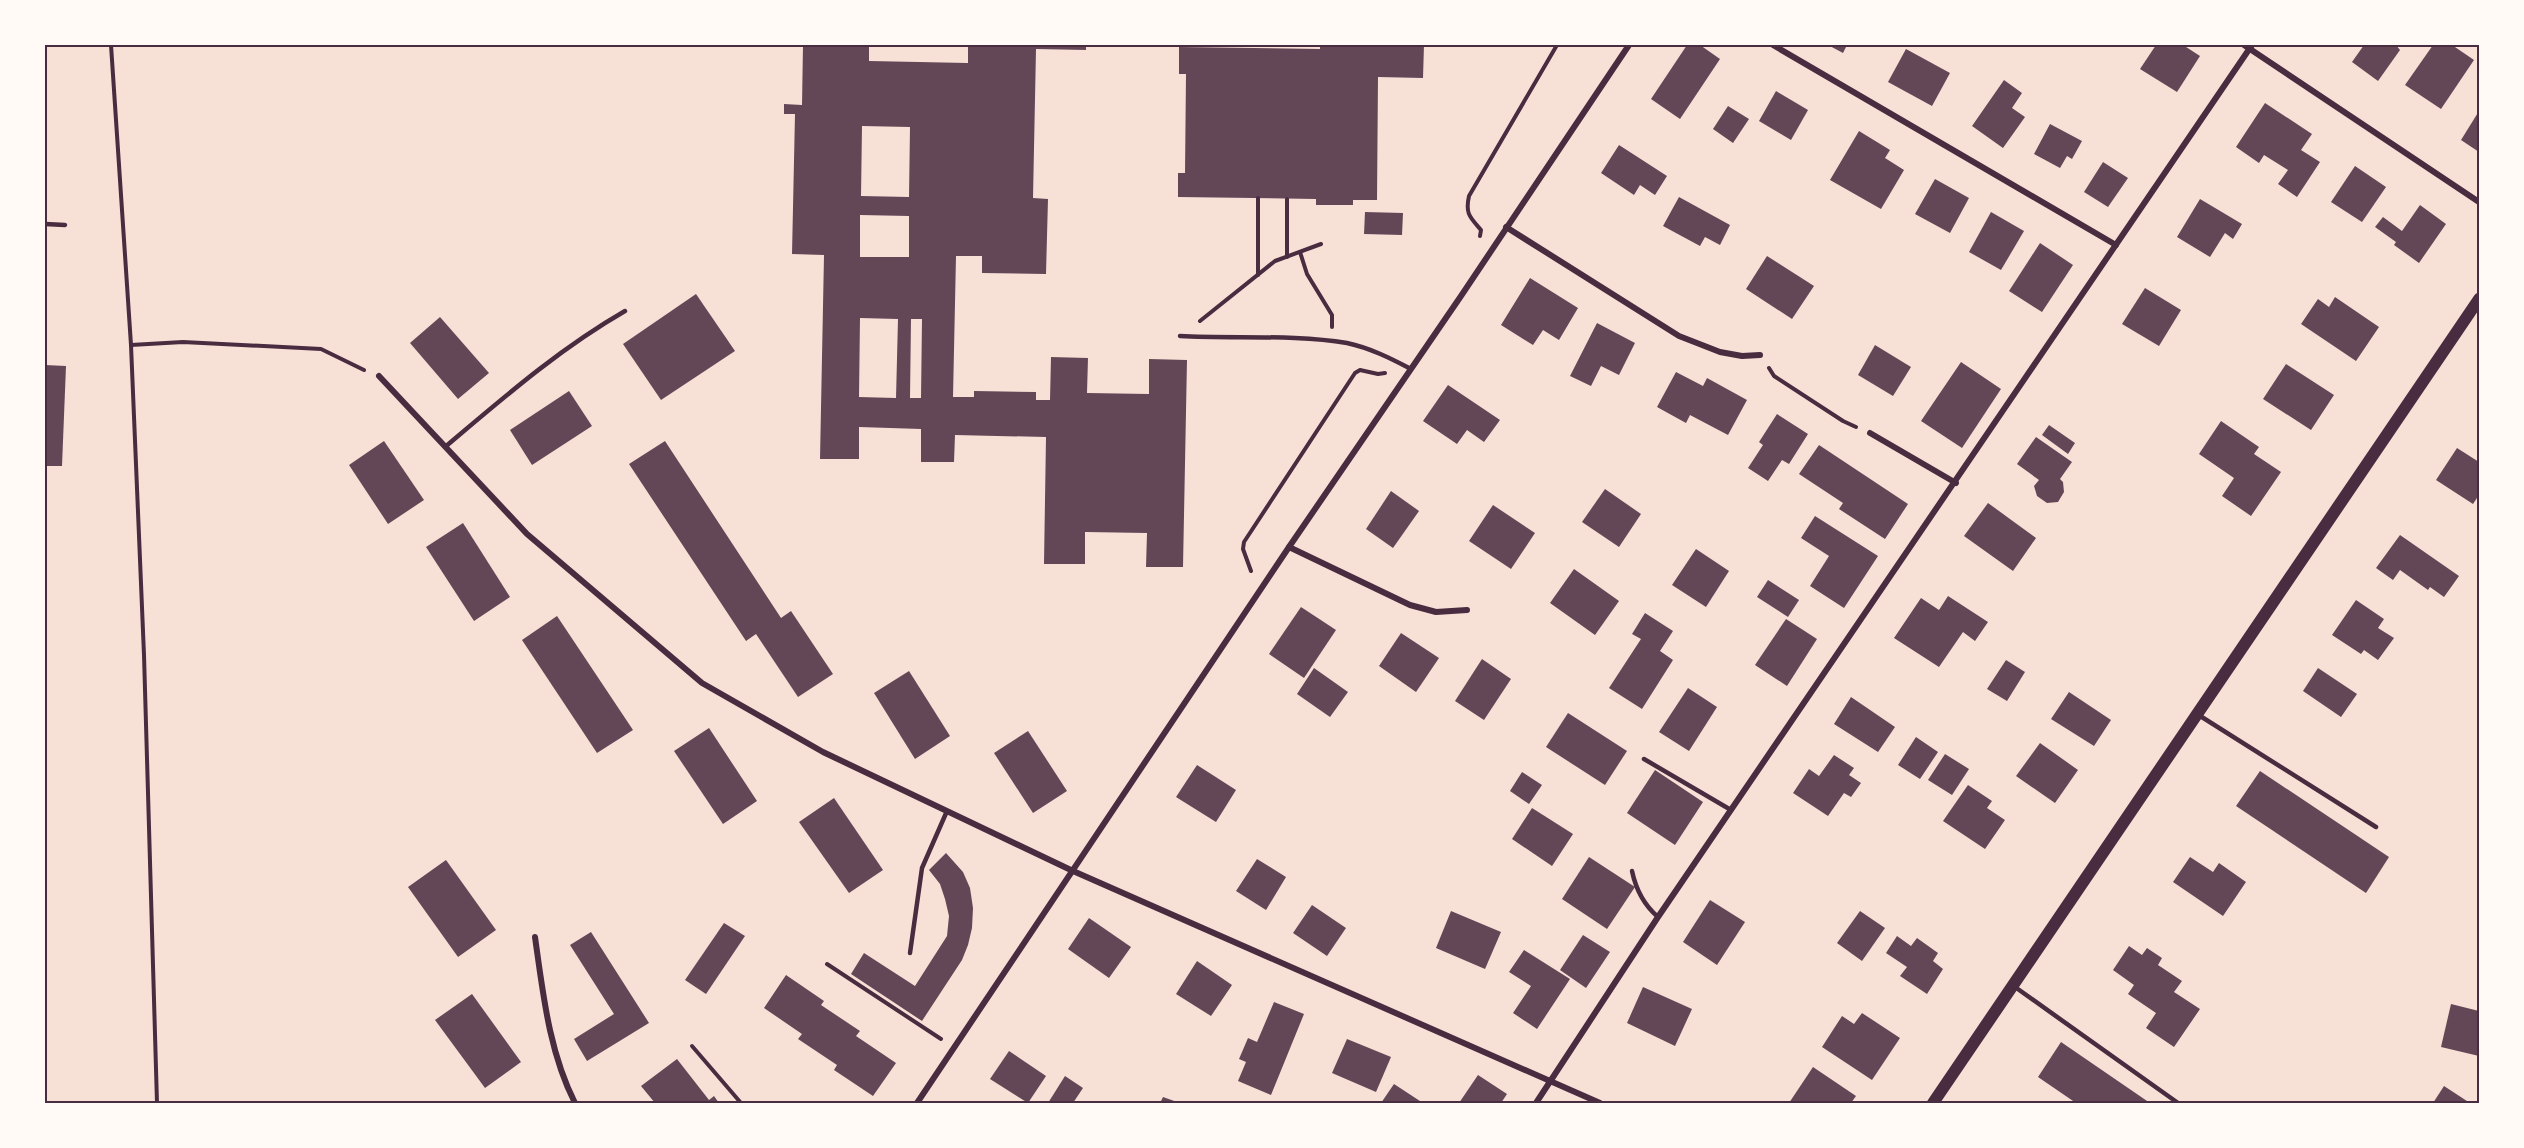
<svg xmlns="http://www.w3.org/2000/svg" width="2524" height="1148" font-family="'Source Sans 3',sans-serif">
<style>
.building{fill:#644757;fill-rule:evenodd}
.lines{fill:none;stroke-linecap:round;stroke-linejoin:round}
.path{stroke:#4a2c40;stroke-width:4}
.service{stroke:#4a2c40;stroke-width:4.5}
.minor{stroke:#4a2c40;stroke-width:6}
.secondary{stroke:#4a2c40;stroke-width:12}
.neatline{fill:none;stroke:#4a2c40;stroke-width:2}
</style>
<rect width="100%" height="100%" fill="#f7e1d7"/>
<g class="building">
<path d="M803,45H869V61L968,63V45H1086V50L1036,49L1033,198L1048,199L1046,274L982,273V256H956L953,397H974V391L1036,392V400H1050L1051,357L1088,358L1087,393L1149,394V359L1187,360L1183,567H1146L1147,533L1085,532V564H1044L1046,437L955,435L954,462H921V429L859,427V459H820L824,255L792,254L795,114H784V104L802,105ZM862,126L910,127L909,197L861,196ZM860,215L909,216V257H860ZM860,318L898,319L896,398L859,397ZM911,319H922L921,398H910Z"/>
<path d="M1320,45H1424L1423,78L1378,77L1377,200H1353V205H1316V199L1178,197V173H1185L1186,74H1179V47L1320,49Z"/>
<path d="M1687,45H1700L1720,59L1680,119L1651,99Z"/>
<path d="M1828,45H1847L1843,53Z"/>
<path d="M2156,45H2183L2200,56L2177,92L2140,69Z"/>
<path d="M2364,45H2396L2400,50L2378,81L2352,62Z"/>
<path d="M2433,45H2452L2474,60L2441,109L2405,85Z"/>
<path d="M1906,49L1950,73L1932,106L1888,82Z"/>
<path d="M2004,80L2022,93L2012,108L2025,117L2003,148L1972,126Z"/>
<path d="M1776,91L1808,110L1791,140L1759,121Z"/>
<path d="M2265,103L2312,134L2301,150L2320,162L2297,197L2278,184L2288,170L2264,155L2259,163L2236,147Z"/>
<path d="M1728,106L1749,119L1733,143L1713,129Z"/>
<path d="M2479,111V152L2461,140Z"/>
<path d="M2050,124L2082,141L2072,159L2067,156L2060,168L2034,154Z"/>
<path d="M1859,131L1890,150L1885,158L1904,170L1881,209L1830,180Z"/>
<path d="M1619,145L1667,176L1655,195L1640,185L1634,195L1601,173Z"/>
<path d="M2103,162L2128,178L2108,207L2084,192Z"/>
<path d="M2355,166L2386,187L2362,222L2331,202Z"/>
<path d="M1935,179L1969,198L1950,233L1915,214Z"/>
<path d="M1679,197L1730,225L1720,245L1705,237L1700,246L1663,226Z"/>
<path d="M2200,199L2242,224L2233,239L2225,233L2210,257L2177,237Z"/>
<path d="M2420,205L2446,224L2419,263L2394,245L2396,242L2375,227L2383,217L2402,231Z"/>
<path d="M1365,212L1403,213L1402,235L1364,234Z"/>
<path d="M1991,212L2024,231L2001,270L1969,252Z"/>
<path d="M2040,243L2073,265L2042,312L2009,291Z"/>
<path d="M1767,256L1814,286L1792,319L1746,289Z"/>
<path d="M1530,278L1578,308L1559,340L1543,330L1533,345L1501,325Z"/>
<path d="M2145,288L2181,310L2159,346L2122,324Z"/>
<path d="M696,294L735,351L661,400L623,344Z"/>
<path d="M2335,297L2379,327L2356,361L2301,324L2318,299L2329,307Z"/>
<path d="M440,317L489,373L458,399L410,343Z"/>
<path d="M1597,323L1635,343L1619,375L1601,366L1591,386L1570,376Z"/>
<path d="M1875,345L1911,367L1893,396L1858,375Z"/>
<path d="M1961,362L2001,389L1962,448L1921,421Z"/>
<path d="M2286,364L2334,395L2311,430L2263,399Z"/>
<path d="M45,365L66,366L62,466H45Z"/>
<path d="M1676,372L1703,386L1707,378L1747,400L1728,435L1690,415L1686,423L1657,407Z"/>
<path d="M1448,385L1500,420L1484,442L1467,430L1457,444L1423,421Z"/>
<path d="M569,391L592,426L532,465L510,430Z"/>
<path d="M1777,414L1808,434L1789,464L1782,460L1768,481L1748,468L1763,445L1759,442Z"/>
<path d="M2221,421L2259,447L2254,454L2281,472L2251,516L2222,496L2234,478L2199,454Z"/>
<path d="M2049,425L2075,443L2068,454L2042,435Z"/>
<path d="M2036,437L2072,462L2060,479L2063,482L2064,492L2058,502L2047,503L2037,496L2034,486L2039,480L2017,464Z"/>
<path d="M384,441L424,500L388,524L349,465Z"/>
<path d="M665,441L781,618L791,611L833,674L798,697L756,634L746,641L629,464Z"/>
<path d="M1819,445L1908,504L1885,539L1839,509L1843,503L1799,474Z"/>
<path d="M2457,448L2479,462V495L2473,504L2436,480Z"/>
<path d="M1605,489L1641,514L1619,547L1582,522Z"/>
<path d="M1391,491L1419,511L1393,548L1366,529Z"/>
<path d="M1988,503L2036,538L2013,571L1964,536Z"/>
<path d="M1493,505L1535,533L1511,569L1469,541Z"/>
<path d="M1815,516L1878,556L1844,608L1810,586L1829,556L1801,538Z"/>
<path d="M463,523L510,597L474,621L426,547Z"/>
<path d="M2400,535L2459,576L2444,597L2430,587L2428,590L2400,570L2393,580L2376,568Z"/>
<path d="M1696,549L1729,571L1706,607L1672,585Z"/>
<path d="M1574,569L1619,601L1595,635L1550,603Z"/>
<path d="M1768,580L1799,600L1788,617L1757,597Z"/>
<path d="M1948,596L1988,622L1975,641L1963,632L1939,667L1894,638L1921,598L1939,610Z"/>
<path d="M2356,600L2384,619L2378,628L2394,638L2378,660L2364,650L2361,654L2332,635Z"/>
<path d="M1301,607L1336,630L1304,678L1269,654Z"/>
<path d="M1645,613L1673,631L1660,651L1673,660L1642,709L1609,688L1641,639L1632,634Z"/>
<path d="M557,616L633,730L597,753L522,640Z"/>
<path d="M1786,619L1817,639L1787,686L1755,665Z"/>
<path d="M1401,633L1439,658L1416,692L1379,666Z"/>
<path d="M1482,659L1511,679L1484,720L1455,701Z"/>
<path d="M2006,660L2025,672L2007,701L1987,689Z"/>
<path d="M1314,668L1348,692L1330,717L1297,694Z"/>
<path d="M2318,668L2357,694L2341,717L2303,691Z"/>
<path d="M909,671L950,736L915,759L874,693Z"/>
<path d="M1688,688L1717,707L1689,751L1659,732Z"/>
<path d="M2069,692L2111,720L2094,746L2051,719Z"/>
<path d="M1851,697L1895,727L1878,752L1834,724Z"/>
<path d="M1568,713L1627,751L1605,785L1546,747Z"/>
<path d="M709,728L757,801L723,824L674,751Z"/>
<path d="M1028,731L1067,791L1033,813L994,753Z"/>
<path d="M1916,737L1938,752L1920,779L1898,765Z"/>
<path d="M2040,743L2078,770L2055,803L2016,776Z"/>
<path d="M1945,754L1969,769L1952,795L1928,780Z"/>
<path d="M1834,755L1854,768L1849,775L1861,783L1851,797L1844,793L1828,816L1793,793L1809,769L1819,776Z"/>
<path d="M1197,765L1236,790L1216,822L1176,797Z"/>
<path d="M1655,770L1703,802L1675,845L1627,813Z"/>
<path d="M2260,771L2389,857L2366,893L2236,806Z"/>
<path d="M1522,772L1542,785L1529,804L1510,791Z"/>
<path d="M1968,785L1992,801L1987,808L2005,820L1985,849L1943,821Z"/>
<path d="M834,798L883,870L849,893L799,822Z"/>
<path d="M1532,808L1573,834L1552,866L1512,839Z"/>
<path d="M946,853L963,872L970,888L973,908L972,928L968,945L962,960L922,1021L851,974L864,953L915,986L947,936L949,916L945,899L940,884L929,870Z"/>
<path d="M1589,857L1635,887L1607,929L1562,899Z"/>
<path d="M2190,857L2213,872L2219,863L2246,882L2223,916L2173,882Z"/>
<path d="M1257,859L1286,877L1266,910L1236,891Z"/>
<path d="M446,860L496,930L458,957L408,887Z"/>
<path d="M1710,900L1745,922L1717,965L1683,942Z"/>
<path d="M1312,905L1346,928L1327,956L1293,933Z"/>
<path d="M1451,911L1501,932L1485,969L1436,948Z"/>
<path d="M1860,911L1885,928L1862,961L1837,943Z"/>
<path d="M1089,918L1131,947L1109,978L1068,949Z"/>
<path d="M724,923L745,936L706,994L685,980Z"/>
<path d="M591,932L649,1023L587,1061L574,1039L614,1014L570,945Z"/>
<path d="M1583,935L1610,952L1586,988L1560,970Z"/>
<path d="M1897,936L1911,946L1917,938L1938,953L1933,961L1943,969L1927,994L1900,976L1907,967L1886,953Z"/>
<path d="M2129,946L2142,955L2147,948L2162,958L2158,965L2182,981L2174,992L2200,1009L2174,1047L2146,1028L2156,1013L2128,994L2134,985L2113,970Z"/>
<path d="M1524,950L1570,979L1537,1029L1513,1013L1531,986L1509,972Z"/>
<path d="M1197,961L1232,985L1211,1016L1176,994Z"/>
<path d="M786,975L824,1001L821,1005L860,1031L856,1036L896,1063L873,1096L834,1070L837,1065L798,1039L802,1034L764,1008Z"/>
<path d="M1643,987L1692,1009L1675,1046L1627,1023Z"/>
<path d="M472,994L521,1062L485,1088L435,1020Z"/>
<path d="M1274,1002L1304,1014L1271,1095L1238,1081L1246,1062L1239,1059L1248,1038L1257,1042Z"/>
<path d="M2451,1004L2479,1011V1056L2441,1047Z"/>
<path d="M1862,1013L1900,1038L1872,1080L1822,1047L1842,1016L1854,1024Z"/>
<path d="M1347,1039L1391,1057L1376,1092L1332,1073Z"/>
<path d="M2061,1042L2150,1103H2076L2038,1077Z"/>
<path d="M1009,1051L1046,1076L1028,1103L990,1079Z"/>
<path d="M677,1059L709,1100L714,1096L719,1103H655L641,1086Z"/>
<path d="M1813,1067L1856,1096L1851,1103H1789Z"/>
<path d="M1478,1075L1507,1094L1501,1103H1459Z"/>
<path d="M1065,1076L1083,1088L1073,1103H1048Z"/>
<path d="M1394,1084L1423,1103H1381Z"/>
<path d="M2444,1086L2470,1103H2433Z"/>
<path d="M1163,1097L1180,1103H1160Z"/>
</g>
<g class="lines">
<g class="path">
<path d="M111,45L131,345L144,655L157,1103"/>
<path d="M1258,198V275"/>
<path d="M1480,236L1481,230C1470,217 1465,214 1469,196L1557,45"/>
<path d="M1300,252L1307,274L1332,315V327"/>
<path d="M1287,257V199"/>
<path d="M1200,321L1275,261L1321,244"/>
<path d="M131,345L183,342L321,349L364,370"/>
<path d="M1769,368L1774,376L1843,421L1856,427"/>
<path d="M1251,571L1243,549L1244,542L1355,373L1360,370L1378,374L1385,373"/>
<path d="M827,964L941,1039"/>
<path d="M692,1046L741,1103"/>
</g>
<g class="service">
<path d="M45,224L65,225"/>
<path d="M1180,336C1234,339 1294,334 1347,343C1370,348 1390,358 1411,369"/>
<path d="M445,447C503,398 559,349 625,311"/>
<path d="M2197,714L2376,827"/>
<path d="M1644,759L1731,810"/>
<path d="M1632,871C1636,890 1644,905 1658,917"/>
<path d="M910,953L922,868L947,811"/>
<path d="M2015,987L2178,1103"/>
</g>
<g class="minor">
<path d="M1773,45L2116,245"/>
<path d="M2244,45L2479,202"/>
<path d="M1506,227L1679,336L1720,352L1742,356L1760,355"/>
<path d="M379,376L527,534L702,683L823,752L1073,871L1600,1103"/>
<path d="M1870,433L1956,483"/>
<path d="M1289,547L1410,605L1436,612L1467,610"/>
<path d="M535,937C543,993 549,1052 575,1103"/>
<path d="M917,1103L1289,547L1461,296L1629,45"/>
<path d="M1536,1103L1658,917L2252,45"/>
</g>
<path class="secondary" d="M1933,1103L2479,299"/>
</g>
<rect width="2524" height="1148" fill="none" stroke="#fffaf5" stroke-width="93"/>
<rect x="46" y="46" width="2432" height="1056" class="neatline"/>
</svg>
